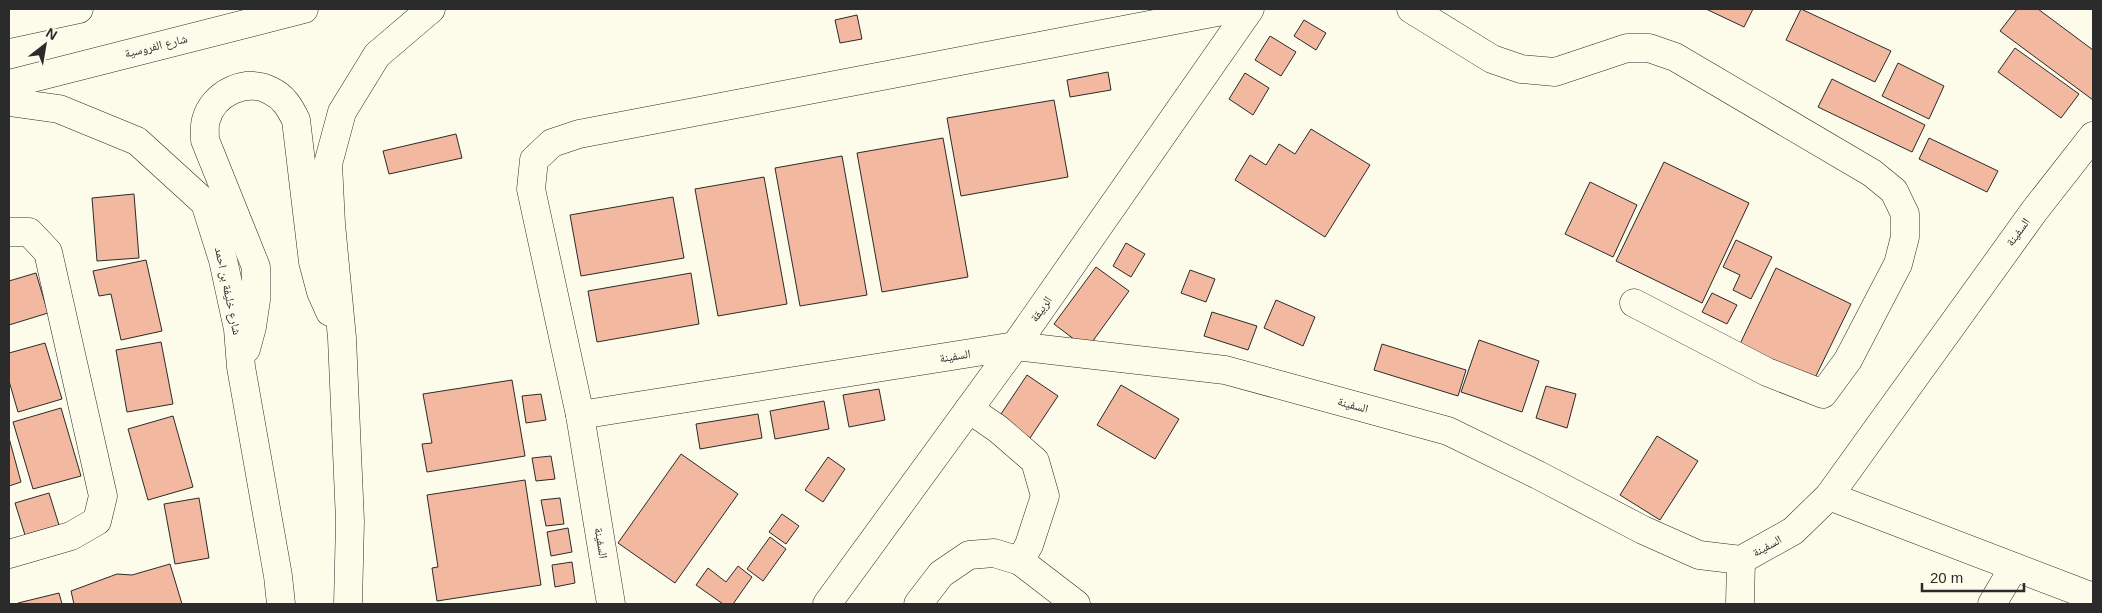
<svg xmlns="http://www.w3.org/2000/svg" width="2102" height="613" font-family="Arial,'Noto Naskh Arabic',sans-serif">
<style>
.building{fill:#f2b8a0;stroke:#2b2b2b}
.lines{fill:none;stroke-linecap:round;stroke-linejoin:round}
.minor-casing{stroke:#2b2b2b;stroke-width:29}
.major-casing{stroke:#2b2b2b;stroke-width:29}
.highway-casing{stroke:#2b2b2b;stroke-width:29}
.minor{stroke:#fdfbea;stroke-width:28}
.major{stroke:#fdfbea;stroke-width:28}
.highway{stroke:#fdfbea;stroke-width:28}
.labels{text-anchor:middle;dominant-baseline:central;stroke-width:4;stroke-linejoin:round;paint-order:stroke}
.street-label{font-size:12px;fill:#2b2b2b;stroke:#fdfbea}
</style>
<rect width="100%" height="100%" fill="#fdfbea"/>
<g class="building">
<path d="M1706,9H1753L1744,27Z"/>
<path d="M1801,9L1891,51L1875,82L1786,40Z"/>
<path d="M2017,9H2038L2093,50V100L2000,31Z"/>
<path d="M857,15L862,39L840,43L835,20Z"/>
<path d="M1304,20L1326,33L1316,50L1294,36Z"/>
<path d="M1270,36L1296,52L1281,76L1255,60Z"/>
<path d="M2015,48L2079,94L2061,118L1998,72Z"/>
<path d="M1898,63L1944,86L1929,119L1882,96Z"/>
<path d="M1108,72L1111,90L1070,97L1067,80Z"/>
<path d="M1245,73L1269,88L1253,115L1229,99Z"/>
<path d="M1832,79L1925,125L1912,152L1818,107Z"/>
<path d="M1054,100L1068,177L961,196L947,118Z"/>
<path d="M1311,129L1370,165L1325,237L1235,180L1250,155L1266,165L1279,144L1295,154Z"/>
<path d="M456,134L462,158L389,174L383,151Z"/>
<path d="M943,138L968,277L882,292L857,153Z"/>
<path d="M1929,138L1998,171L1987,192L1919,159Z"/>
<path d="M842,156L867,295L800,306L775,168Z"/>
<path d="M1664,162L1749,203L1702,303L1616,261Z"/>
<path d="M764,177L787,304L718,316L695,189Z"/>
<path d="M1590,182L1637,205L1613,257L1565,234Z"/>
<path d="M134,194L139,258L97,261L92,198Z"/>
<path d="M673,197L684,258L581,276L570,215Z"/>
<path d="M1736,240L1772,257L1751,299L1733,290L1740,275L1723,267Z"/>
<path d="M1126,243L1145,254L1131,277L1113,266Z"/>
<path d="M146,260L162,331L121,340L111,294L99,296L93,271Z"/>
<path d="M1096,267L1129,291L1087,349L1054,324Z"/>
<path d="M1776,268L1851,304L1814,380L1740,344Z"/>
<path d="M1190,270L1215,279L1206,302L1181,293Z"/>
<path d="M36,273L48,313L9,325V281Z"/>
<path d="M691,273L699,324L597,342L588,291Z"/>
<path d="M1712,293L1737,305L1727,324L1702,312Z"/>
<path d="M1276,300L1315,317L1303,346L1264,328Z"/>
<path d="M1212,312L1257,326L1248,350L1204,336Z"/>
<path d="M1479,340L1539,361L1522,412L1461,392Z"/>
<path d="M161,342L173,404L127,412L116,350Z"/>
<path d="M45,343L62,399L18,412L9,381V353Z"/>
<path d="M1382,344L1466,370L1458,396L1374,370Z"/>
<path d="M1027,375L1058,396L1030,438L999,417Z"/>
<path d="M512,380L525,456L427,472L422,444L432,443L423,394Z"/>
<path d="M1121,385L1179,419L1155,459L1097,425Z"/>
<path d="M1546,386L1576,394L1567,428L1536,418Z"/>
<path d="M879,389L885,420L849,427L843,395Z"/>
<path d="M541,394L546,420L526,423L522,396Z"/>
<path d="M824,401L829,429L775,439L770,411Z"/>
<path d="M61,408L81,476L33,489L13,422Z"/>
<path d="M758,414L762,438L700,449L696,424Z"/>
<path d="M173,416L193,487L148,500L128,429Z"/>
<path d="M1657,436L1698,461L1660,520L1620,495Z"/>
<path d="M9,438L21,482L9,486Z"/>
<path d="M681,454L738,494L675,583L618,543Z"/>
<path d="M551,456L555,479L536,481L532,458Z"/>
<path d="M828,457L845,469L823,502L805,490Z"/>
<path d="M525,480L541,585L437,601L432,568L438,567L427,495Z"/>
<path d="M49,493L59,525L25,535L15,503Z"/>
<path d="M199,498L209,558L175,564L164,504Z"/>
<path d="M560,498L564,524L546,526L541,500Z"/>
<path d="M782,514L799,526L786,544L769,532Z"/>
<path d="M568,528L572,552L551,556L547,532Z"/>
<path d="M770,537L786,549L763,581L747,569Z"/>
<path d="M572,562L575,583L555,587L552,565Z"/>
<path d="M170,564L182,604H74L71,591L117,574L132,575Z"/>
<path d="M738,566L752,577L733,604H723L696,585L708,568L726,582Z"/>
<path d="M59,593L62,604H18V603Z"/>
</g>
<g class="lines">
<defs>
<g id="minor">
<path d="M1411,9L1492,59L1521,69L1555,72L1627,48H1649L1675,57L1872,173L1894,191L1905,214V237L1898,264L1848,360L1823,394L1767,372L1634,303"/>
<path d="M9,102L59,109L137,141L205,203L223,260L238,329L241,367L278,576L281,604"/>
<path d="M9,232H29L48,252L103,496L97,521L71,536L9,554"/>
<path d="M246,349L252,327L256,300V267L205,140C205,134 204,126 206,120C213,93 247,77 271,91C284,97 290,108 296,120L313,262L321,292L330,312"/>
<path d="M969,409L998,429L1035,461L1045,496L1029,545L1020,561"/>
<path d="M580,415L1015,346L1225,370L1448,431L1538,475L1643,530L1699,555L1741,560L1793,531L1829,496L2035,210L2093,136"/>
<path d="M1829,496L2093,597"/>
<path d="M348,604L350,521L342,338L331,224L328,164L342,112L377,55L431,9"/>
<path d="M611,604L580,415L531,189L534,160L552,143L579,134L1233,9"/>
<path d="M827,604L1015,346L1250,9"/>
<path d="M918,604L941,574L969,555L994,553L1020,561L1076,604"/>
<path d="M1740,604L1741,560"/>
<path d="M1992,604L2014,567"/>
</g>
<path id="major" d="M9,84L304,9"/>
<path id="highway" d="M9,24L79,9"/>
</defs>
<use href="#minor" class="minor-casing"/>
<use href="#major" class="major-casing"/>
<use href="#highway" class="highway-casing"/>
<use href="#minor" class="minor"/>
<use href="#major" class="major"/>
<use href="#highway" class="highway"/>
</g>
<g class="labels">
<g class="street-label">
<text transform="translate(156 46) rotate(-14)">شارع الفروسية</text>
<text transform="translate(2018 232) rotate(-54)">السفينة</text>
<text transform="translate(228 291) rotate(78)">شارع خليفة بن احمد</text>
<text transform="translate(1041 309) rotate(-55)">الربيقة</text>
<text transform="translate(955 356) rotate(-9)">السفينة</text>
<text transform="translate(1353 405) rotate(15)">السفينة</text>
<text transform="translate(601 543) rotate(81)">السفينة</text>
<text transform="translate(1767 546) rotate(-29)">السفينة</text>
</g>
</g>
<rect width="2102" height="613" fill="none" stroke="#2b2b2b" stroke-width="20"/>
<g transform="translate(45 45) rotate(31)" stroke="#fdfbea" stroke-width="4" paint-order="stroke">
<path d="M0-4L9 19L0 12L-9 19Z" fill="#2b2b2b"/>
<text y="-8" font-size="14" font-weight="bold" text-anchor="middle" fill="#2b2b2b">N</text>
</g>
<path d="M1922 583v8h102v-8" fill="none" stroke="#2b2b2b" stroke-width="2.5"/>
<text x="1930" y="583" font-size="15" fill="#2b2b2b" stroke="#fdfbea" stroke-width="4" paint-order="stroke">20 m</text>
</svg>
